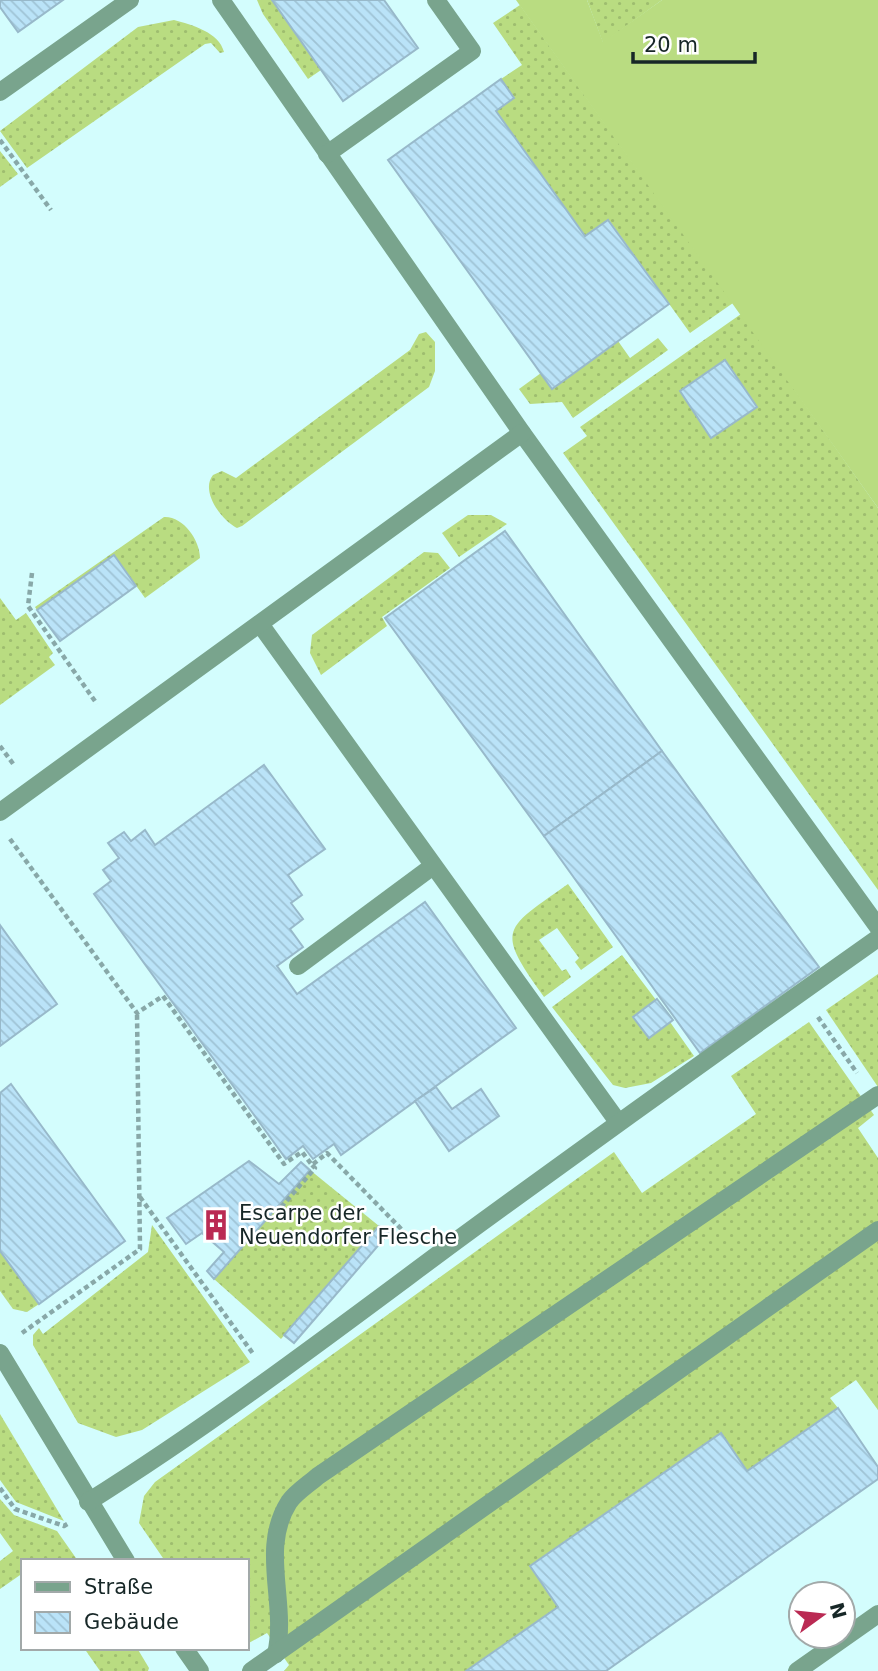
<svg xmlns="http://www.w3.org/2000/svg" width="878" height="1671" font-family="'DejaVu Sans',sans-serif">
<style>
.grass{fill:url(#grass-dots)}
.garden{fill:#b9dc81}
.building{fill:url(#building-back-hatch);stroke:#98b9ca;stroke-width:2}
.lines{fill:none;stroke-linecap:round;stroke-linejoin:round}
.path{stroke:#88a8a8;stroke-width:4.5;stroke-dasharray:5 3.5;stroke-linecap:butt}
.minor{stroke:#79a48d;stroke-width:18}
.labels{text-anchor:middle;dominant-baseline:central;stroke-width:5;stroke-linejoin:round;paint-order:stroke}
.poi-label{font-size:21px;fill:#172727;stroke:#fff;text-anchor:start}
</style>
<defs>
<pattern id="grass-dots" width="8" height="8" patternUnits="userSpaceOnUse" patternTransform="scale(1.75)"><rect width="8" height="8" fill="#b9dc81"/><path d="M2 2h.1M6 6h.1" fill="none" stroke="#9ebd6f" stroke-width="1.8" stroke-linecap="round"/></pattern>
<pattern id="building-back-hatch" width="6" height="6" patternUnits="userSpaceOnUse" patternTransform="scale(1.75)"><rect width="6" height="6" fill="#bae3f8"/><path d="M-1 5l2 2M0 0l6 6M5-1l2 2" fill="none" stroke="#9fc3d5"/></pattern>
</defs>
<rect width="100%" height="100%" fill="#d3fdfd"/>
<g class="grass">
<path d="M257,0H272L321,70L308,79L263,14Z"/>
<path d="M587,0H662L603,43Z"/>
<path d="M520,5L733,303L690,333L609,220L585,236L496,111L514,98L501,79L522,65L493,23Z"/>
<path d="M174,20C192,25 219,32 224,52L220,53L211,43L205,44L27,168L0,131L138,27Z"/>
<path d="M0,151L18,174L0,187Z"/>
<path d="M741,314L878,508V890L563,453L587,436L580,427Z"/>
<path d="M426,332L435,342V371L429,387L242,526L237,528C221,520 200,491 213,475L222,471L236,478L410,350L419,334Z"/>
<path d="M658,338L668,350L573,418L562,402L530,404L519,389L541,373L618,341L630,358Z"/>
<path d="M468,515H491L507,524L459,557L442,533Z"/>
<path d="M164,517C183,516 200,540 200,558L145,598L114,555L37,610L35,607Z"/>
<path d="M424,552L438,553L450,568L382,617L387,626L321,675L310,653L312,635Z"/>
<path d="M0,598L16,620L26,613L53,653L49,657L55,665L0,705Z"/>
<path d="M568,884L613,947L581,970L575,962L579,958L557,928L539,940L562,971L566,969L571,977L544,997C495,929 503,930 568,884Z"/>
<path d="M622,955L656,1000L633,1017L649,1038L670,1022L694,1056L651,1083L625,1088L613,1085L552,1007Z"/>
<path d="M878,974V1087L826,1010Z"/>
<path d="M809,1022L874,1115L858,1128L878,1158V1410L856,1380L830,1398L838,1408L747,1471L721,1434L558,1607L466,1671H284L289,1665L267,1633L247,1644V1561H165L139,1523L144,1496L155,1482L614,1152L642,1193L756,1114L731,1076Z"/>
<path d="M310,1170L379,1226L281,1339L214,1279Z"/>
<path d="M152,1225L250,1362L142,1430L116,1437L78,1423L33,1345V1335L39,1328L43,1334L148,1252Z"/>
<path d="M0,1251L39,1304L27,1312L13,1309L0,1291Z"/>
<path d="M0,1414L64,1521L16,1502L0,1480Z"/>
<path d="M0,1499L14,1515L57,1531L78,1561H23V1573L0,1589V1561L13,1551L0,1533Z"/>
<path d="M84,1648H137L149,1668L148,1671H100Z"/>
</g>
<path class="garden" d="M516,0H587L603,42L662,0H878V508Z"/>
<g class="building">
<path d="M0,0H63L18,32L0,7Z"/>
<path d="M272,0H384L418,48L343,101Z"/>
<path d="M501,79L514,98L496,111L585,236L608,220L669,304L552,389L388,160Z"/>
<path d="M725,360L757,407L711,438L680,391Z"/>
<path d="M505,531L662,751L544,836L385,618Z"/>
<path d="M114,555L136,586L60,641L37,610Z"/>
<path d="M662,751L819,967L700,1053L544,836Z"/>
<path d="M264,765L325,849L288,875L302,895L291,903L303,919L290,929L303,947L277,966L297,994L425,902L516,1028L341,1155L334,1144L313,1159L303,1146L286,1159L94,894L111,881L103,870L119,858L108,843L124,832L131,841L145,830L155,845Z"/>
<path d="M0,925L57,1004L0,1046Z"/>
<path d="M657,999L673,1020L649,1038L633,1017Z"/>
<path d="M11,1084L125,1241L39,1304L0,1251V1093Z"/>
<path d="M436,1087L452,1109L481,1089L499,1116L449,1151L415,1101Z"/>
<path d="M249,1161L279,1184L301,1162L310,1170L214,1279L207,1271L224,1252L202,1233L186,1244L167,1218Z"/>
<path d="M379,1226L389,1233L294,1343L284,1335Z"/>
<path d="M838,1408L878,1467V1479L606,1671H466L558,1607L530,1566L721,1433L747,1471Z"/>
</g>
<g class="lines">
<g class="path">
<path d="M0,140L51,210"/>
<path d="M32,573L28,606L97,704"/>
<path d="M0,746L14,765"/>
<path d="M10,839L137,1013L163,996L284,1164L302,1152L312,1165L327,1153L411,1239"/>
<path d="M818,1017L857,1073"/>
<path d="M140,1197L254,1355"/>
<path d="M270,1220L315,1168L312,1165"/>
<path d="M22,1333L140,1249L137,1013"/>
<path d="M0,1488L15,1509L64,1526L69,1523"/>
</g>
<g class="minor">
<path d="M221,0L522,433L878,927"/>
<path d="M0,92L130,0"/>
<path d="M327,154L472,51L436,0"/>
<path d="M260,624L618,1122"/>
<path d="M0,812L522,433"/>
<path d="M298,966L433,866"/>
<path d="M0,1353L126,1561"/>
<path d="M88,1502C214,1423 332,1333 452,1244C593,1141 735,1039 878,938"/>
<path d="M184,1648L200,1671"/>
<path d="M276,1654C288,1603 259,1549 289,1502C296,1492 309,1484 318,1476L878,1095"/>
<path d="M251,1671L878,1230"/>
<path d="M797,1671L878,1614"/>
</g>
</g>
<defs>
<symbol id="building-bare" viewBox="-9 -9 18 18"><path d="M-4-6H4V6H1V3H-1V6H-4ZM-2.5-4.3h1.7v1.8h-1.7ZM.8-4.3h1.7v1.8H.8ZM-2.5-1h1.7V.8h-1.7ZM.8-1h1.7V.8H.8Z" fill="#ba2a53" stroke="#fff" stroke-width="2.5" paint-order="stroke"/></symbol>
</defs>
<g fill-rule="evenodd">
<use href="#building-bare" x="194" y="1203" width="44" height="44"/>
</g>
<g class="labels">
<g class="poi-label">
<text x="239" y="1213">Escarpe der<tspan x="239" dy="24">Neuendorfer Flesche</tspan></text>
</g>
</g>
<rect x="21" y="1559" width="228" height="91" fill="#ffffff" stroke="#a2a9a9" stroke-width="2"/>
<rect x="35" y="1582" width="35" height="10" fill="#79a48d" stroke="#a2a9a9" stroke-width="2"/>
<text x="84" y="1594" font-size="21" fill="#172727">Straße</text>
<rect x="35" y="1612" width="35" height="21" fill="url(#building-back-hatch)" stroke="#a2a9a9" stroke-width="2"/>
<text x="84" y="1629" font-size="21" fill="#172727">Gebäude</text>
<g transform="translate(822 1615) rotate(75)"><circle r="33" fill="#ffffff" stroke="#a2a9a9" stroke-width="2"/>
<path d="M0-5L12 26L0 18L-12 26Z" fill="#ba2a53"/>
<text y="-10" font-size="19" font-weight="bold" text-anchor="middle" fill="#172727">N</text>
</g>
<path d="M633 52v10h122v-10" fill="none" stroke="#172727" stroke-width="3.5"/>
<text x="644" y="52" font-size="21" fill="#172727" stroke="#ffffff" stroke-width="5" paint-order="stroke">20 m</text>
</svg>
